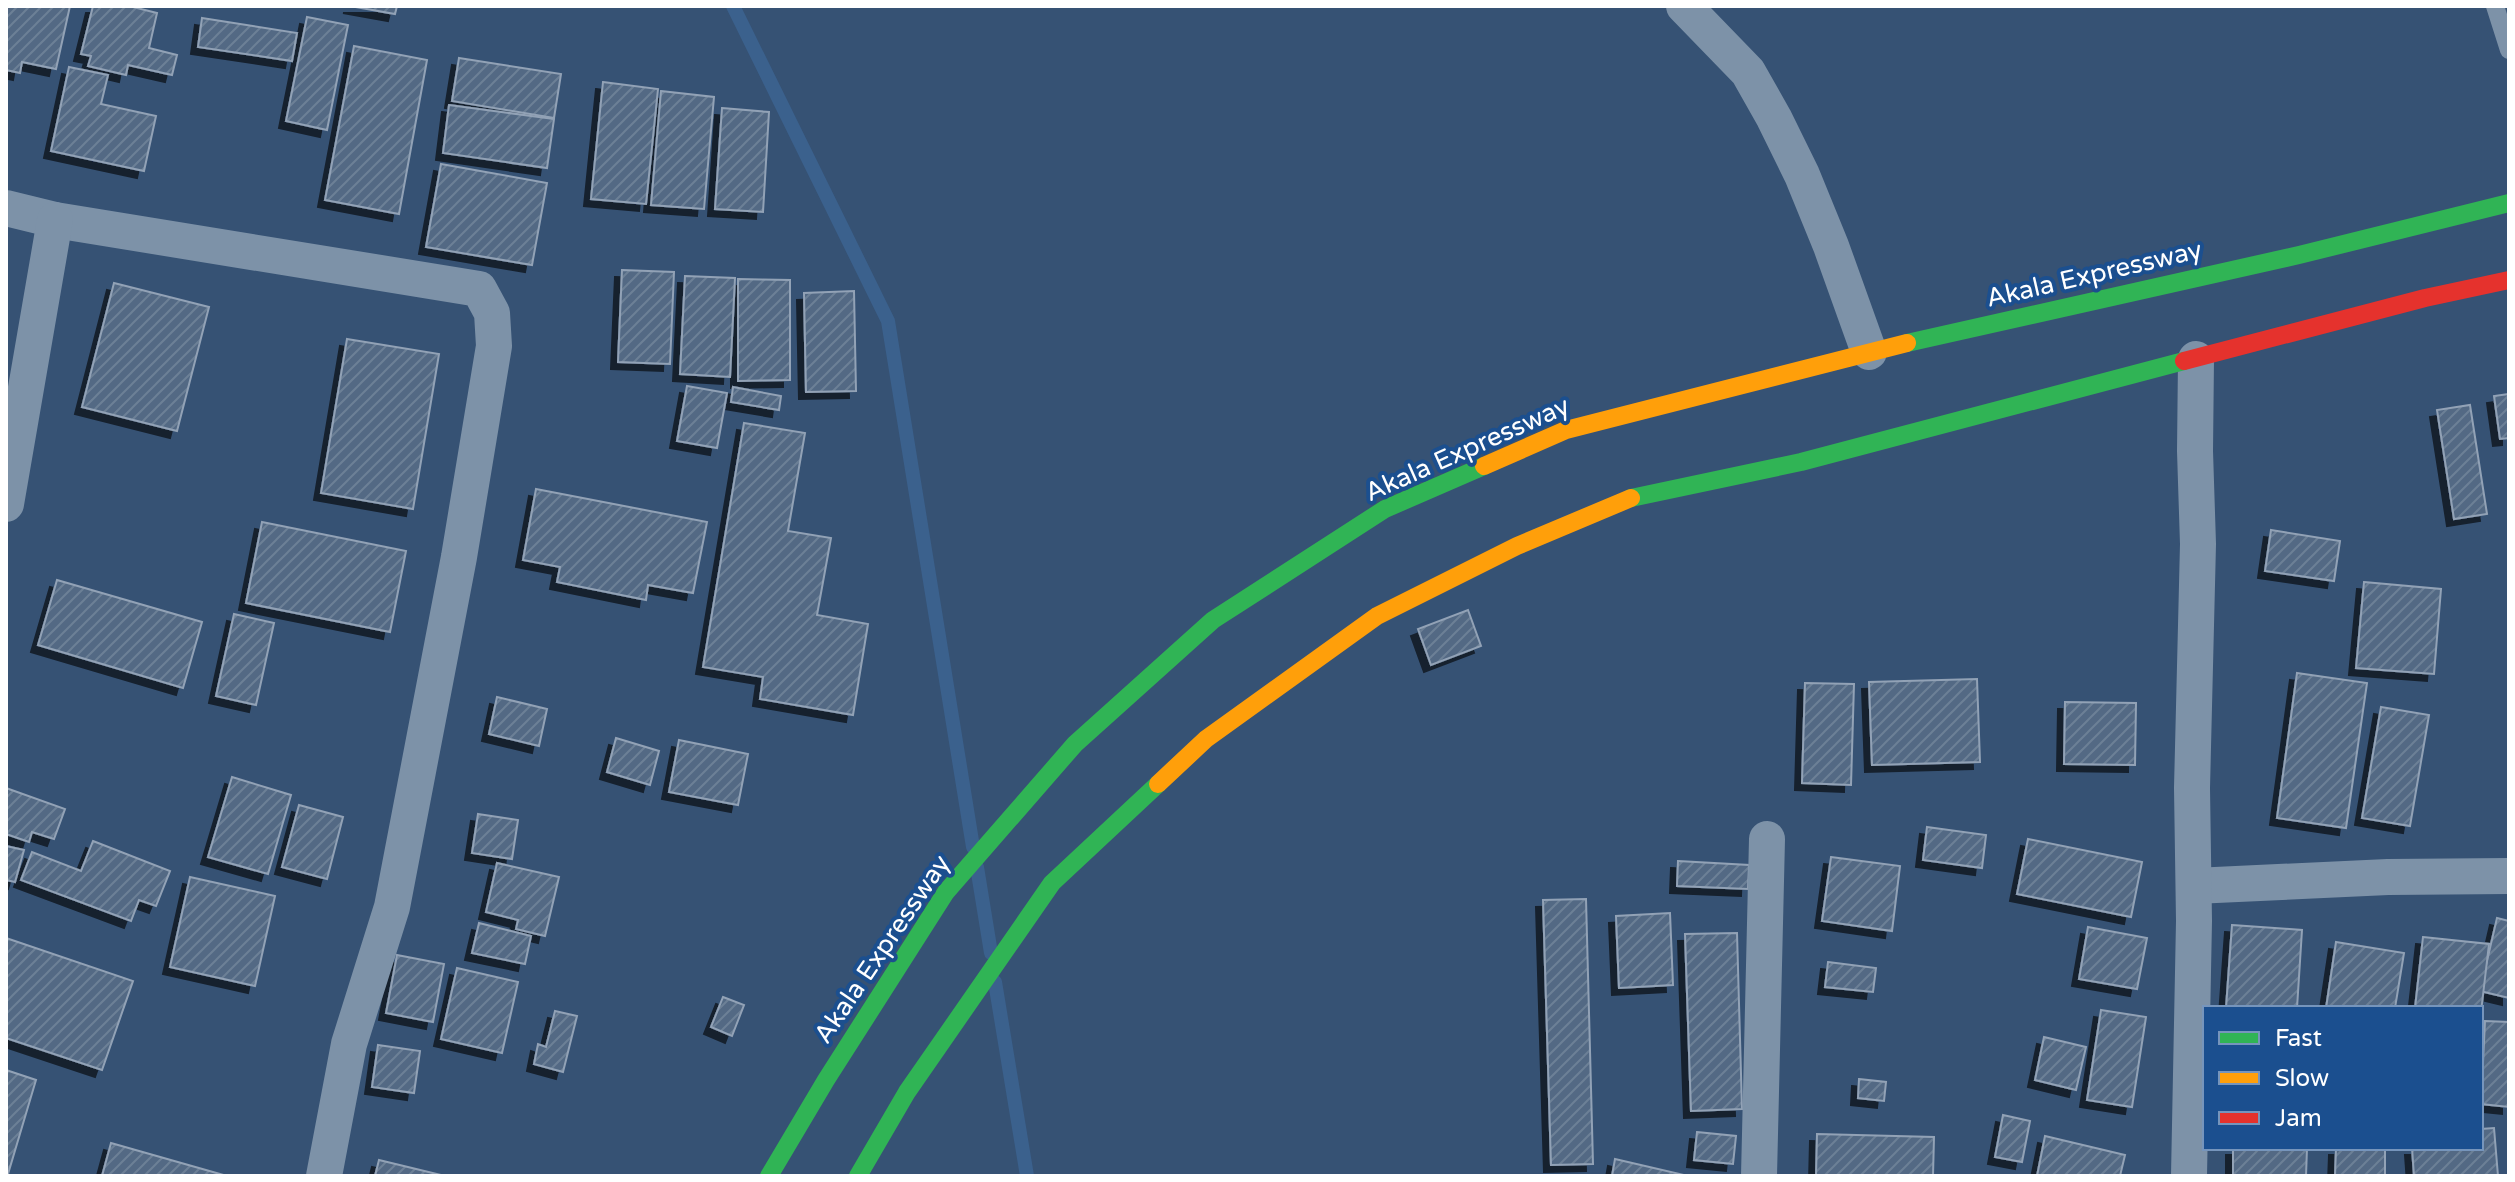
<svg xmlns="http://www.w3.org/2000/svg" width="2515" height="1182" font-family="'Varela Round',sans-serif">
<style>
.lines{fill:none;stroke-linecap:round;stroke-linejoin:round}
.stream{stroke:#3b618d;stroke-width:14}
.building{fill:url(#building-hatch);stroke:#92a2b6;stroke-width:2;filter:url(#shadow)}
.lane{stroke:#7d92a8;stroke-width:18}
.street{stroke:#7d92a8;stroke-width:36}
.fast{stroke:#30b455;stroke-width:18}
.slow{stroke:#ff9f0a;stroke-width:18}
.jam{stroke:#e5322d;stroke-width:18}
.labels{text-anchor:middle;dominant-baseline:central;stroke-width:8;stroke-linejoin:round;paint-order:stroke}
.street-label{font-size:26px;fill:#fff;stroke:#1b4f8f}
</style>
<defs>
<pattern id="building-hatch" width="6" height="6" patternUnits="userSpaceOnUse" patternTransform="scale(2)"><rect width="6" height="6" fill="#526984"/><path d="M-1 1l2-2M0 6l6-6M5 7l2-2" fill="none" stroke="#6c8096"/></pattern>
<filter id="shadow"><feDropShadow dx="-7" dy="7" stdDeviation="0" flood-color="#0009"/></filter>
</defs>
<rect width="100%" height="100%" fill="#365274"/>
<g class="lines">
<g class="stream">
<path d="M733,6L888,321L973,847"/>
<path d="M977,867L991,953"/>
<path d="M995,982L1027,1176"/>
</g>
</g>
<g class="building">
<path d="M6,6H70L56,69L22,62L20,73L6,70Z"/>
<path d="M93,6H129L157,13L149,48L177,55L172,75L128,65L126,75L88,66L91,56L81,54Z"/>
<path d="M350,6H397L395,14Z"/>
<path d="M307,17L348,25L327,130L286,121Z"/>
<path d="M202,18L297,33L292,61L198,47Z"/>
<path d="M354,46L427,60L399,214L325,200Z"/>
<path d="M459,58L561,74L554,118L452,101Z"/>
<path d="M69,67L108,75L101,104L156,116L144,171L51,151Z"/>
<path d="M603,82L658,89L646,204L591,199Z"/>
<path d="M661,91L714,97L704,209L651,205Z"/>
<path d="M449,105L554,119L547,168L443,153Z"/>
<path d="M722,108L769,112L763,212L715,209Z"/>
<path d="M441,164L547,183L532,265L426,247Z"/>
<path d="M622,270L674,272L670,364L618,362Z"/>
<path d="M685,276L735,278L730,377L680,374Z"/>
<path d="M738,279L790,280V380L738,381Z"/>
<path d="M114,283L209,307L177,431L82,407Z"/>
<path d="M854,291L856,391L806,392L804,293Z"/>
<path d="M347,339L439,354L413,509L321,493Z"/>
<path d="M687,386L727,393L717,448L677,441Z"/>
<path d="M733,387L781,396L779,410L731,402Z"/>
<path d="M2509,394V438L2500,439L2494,396Z"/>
<path d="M2470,405L2487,514L2454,519L2437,410Z"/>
<path d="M744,423L805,433L788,531L831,538L817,615L868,624L853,715L760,699L763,677L703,667Z"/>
<path d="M536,489L707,522L693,593L648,585L646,600L557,582L560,567L523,560Z"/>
<path d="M262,522L406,551L390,632L246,603Z"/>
<path d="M2271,530L2340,541L2334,581L2265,571Z"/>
<path d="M57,580L202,622L183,688L38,645Z"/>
<path d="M2364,582L2441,589L2434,674L2356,668Z"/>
<path d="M1468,610L1481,646L1431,665L1418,629Z"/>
<path d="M234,614L274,623L256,705L216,696Z"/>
<path d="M2297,673L2367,683L2346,828L2277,818Z"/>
<path d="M1977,679L1980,762L1872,765L1869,682Z"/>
<path d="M1805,683L1854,684L1851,785L1802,783Z"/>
<path d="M497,697L547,709L539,746L489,734Z"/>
<path d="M2065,702L2136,703L2135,765L2064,764Z"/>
<path d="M2381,707L2429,715L2410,826L2362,818Z"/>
<path d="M616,738L659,751L650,785L607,772Z"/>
<path d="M679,740L748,754L738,805L669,792Z"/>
<path d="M232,777L291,795L268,874L208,857Z"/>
<path d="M6,788L65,809L54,839L32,832L29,842L6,834Z"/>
<path d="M299,805L343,817L327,879L282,867Z"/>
<path d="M478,814L518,820L512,859L472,853Z"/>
<path d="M1927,827L1986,835L1982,868L1923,860Z"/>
<path d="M2028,839L2142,862L2131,917L2017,894Z"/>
<path d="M93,841L170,871L156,906L139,900L131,921L21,880L32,852L81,871Z"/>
<path d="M6,846L24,850L15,882L6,880Z"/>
<path d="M1831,857L1900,866L1892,931L1822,921Z"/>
<path d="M1678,861L1749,865L1748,889L1677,886Z"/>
<path d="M497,863L559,877L545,936L516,929L518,920L486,912Z"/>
<path d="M190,877L275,896L255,986L170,967Z"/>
<path d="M1586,899L1593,1164L1551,1165L1543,900Z"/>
<path d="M1670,913L1673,985L1619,988L1616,916Z"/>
<path d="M2497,918L2509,921V998L2480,991Z"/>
<path d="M479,923L531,936L525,964L472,953Z"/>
<path d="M2232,925L2302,930L2297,1008H2226Z"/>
<path d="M2088,927L2147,938L2137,989L2079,979Z"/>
<path d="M1737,933L1742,1109L1691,1111L1685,934Z"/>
<path d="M2423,937L2489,944L2481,1012V1008H2415Z"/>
<path d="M6,938L133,981L102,1070L6,1038Z"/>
<path d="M2336,942L2404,953L2395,1008H2326Z"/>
<path d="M397,955L444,964L433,1022L386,1013Z"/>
<path d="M1828,962L1876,968L1873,992L1825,987Z"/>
<path d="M457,968L518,982L502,1053L441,1039Z"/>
<path d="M723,997L744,1005L732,1036L711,1027Z"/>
<path d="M2101,1010L2146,1017L2132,1107L2087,1100Z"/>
<path d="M555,1011L577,1016L563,1072L534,1064L538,1044L546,1047Z"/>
<path d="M2485,1021L2509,1022V1107L2481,1104Z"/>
<path d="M2044,1037L2086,1047L2076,1090L2035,1080Z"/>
<path d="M378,1045L420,1051L414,1093L372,1087Z"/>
<path d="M6,1070L36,1080L8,1174L6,1173Z"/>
<path d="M1859,1079L1886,1082L1884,1101L1858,1098Z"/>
<path d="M2003,1115L2030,1121L2022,1162L1995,1157Z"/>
<path d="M2494,1128L2498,1176H2414L2412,1148H2481V1129Z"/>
<path d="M1697,1132L1736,1136L1733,1164L1694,1160Z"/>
<path d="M1817,1134L1934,1137L1933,1176H1816Z"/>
<path d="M2045,1136L2125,1155L2120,1176H2037Z"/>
<path d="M111,1143L227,1176H102Z"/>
<path d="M2233,1148H2307L2306,1176H2233Z"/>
<path d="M2336,1148H2385V1176H2335Z"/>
<path d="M1615,1159L1684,1175V1176H1612Z"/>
<path d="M379,1160L445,1176H375Z"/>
</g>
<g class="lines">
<path class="lane" d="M2495,6L2509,50"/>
<g class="street">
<path d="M1684,6L1748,72L1774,118L1802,175L1831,246L1869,352"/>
<path d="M6,208L55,220L479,289L492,313L494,346L459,557L392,907L349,1044L324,1176"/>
<path d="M6,504L55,220"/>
<path d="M2194,886L2388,877L2509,876"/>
<path d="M1759,1176L1767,839"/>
<path d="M2189,1176L2194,921L2192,788L2198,544L2195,451L2196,359"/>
</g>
<g class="fast">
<path d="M1907,343L2299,255L2509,203"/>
<path d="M1631,498L1801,462L2184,361"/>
<path d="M769,1176L826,1080L946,892L1075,744L1213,620L1385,509L1484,466"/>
<path d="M858,1176L907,1092L1052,883L1158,784"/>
</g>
<g class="slow">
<path d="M1484,466L1566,430L1907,343"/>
<path d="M1158,784L1206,739L1377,616L1517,546L1631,498"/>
</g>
<path class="jam" d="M2184,361L2425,298L2509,280"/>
</g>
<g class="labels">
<g class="street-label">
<text transform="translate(2094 274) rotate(-13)">Akala Expressway</text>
<text transform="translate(1467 449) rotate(-24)">Akala Expressway</text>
<text transform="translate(882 949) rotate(-56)">Akala Expressway</text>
</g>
</g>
<rect width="2515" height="1182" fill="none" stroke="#ffffff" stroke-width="16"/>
<rect x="2203" y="1006" width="280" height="144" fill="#1b4f8f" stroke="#7695bc" stroke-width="2"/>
<rect x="2219" y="1032" width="40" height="12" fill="#30b455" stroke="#7695bc" stroke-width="2"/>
<text x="2275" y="1046" font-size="24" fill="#ffffff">Fast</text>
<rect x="2219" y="1072" width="40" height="12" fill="#ff9f0a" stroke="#7695bc" stroke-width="2"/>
<text x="2275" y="1086" font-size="24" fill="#ffffff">Slow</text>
<rect x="2219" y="1112" width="40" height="12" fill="#e5322d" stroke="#7695bc" stroke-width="2"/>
<text x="2275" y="1126" font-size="24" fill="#ffffff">Jam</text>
</svg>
